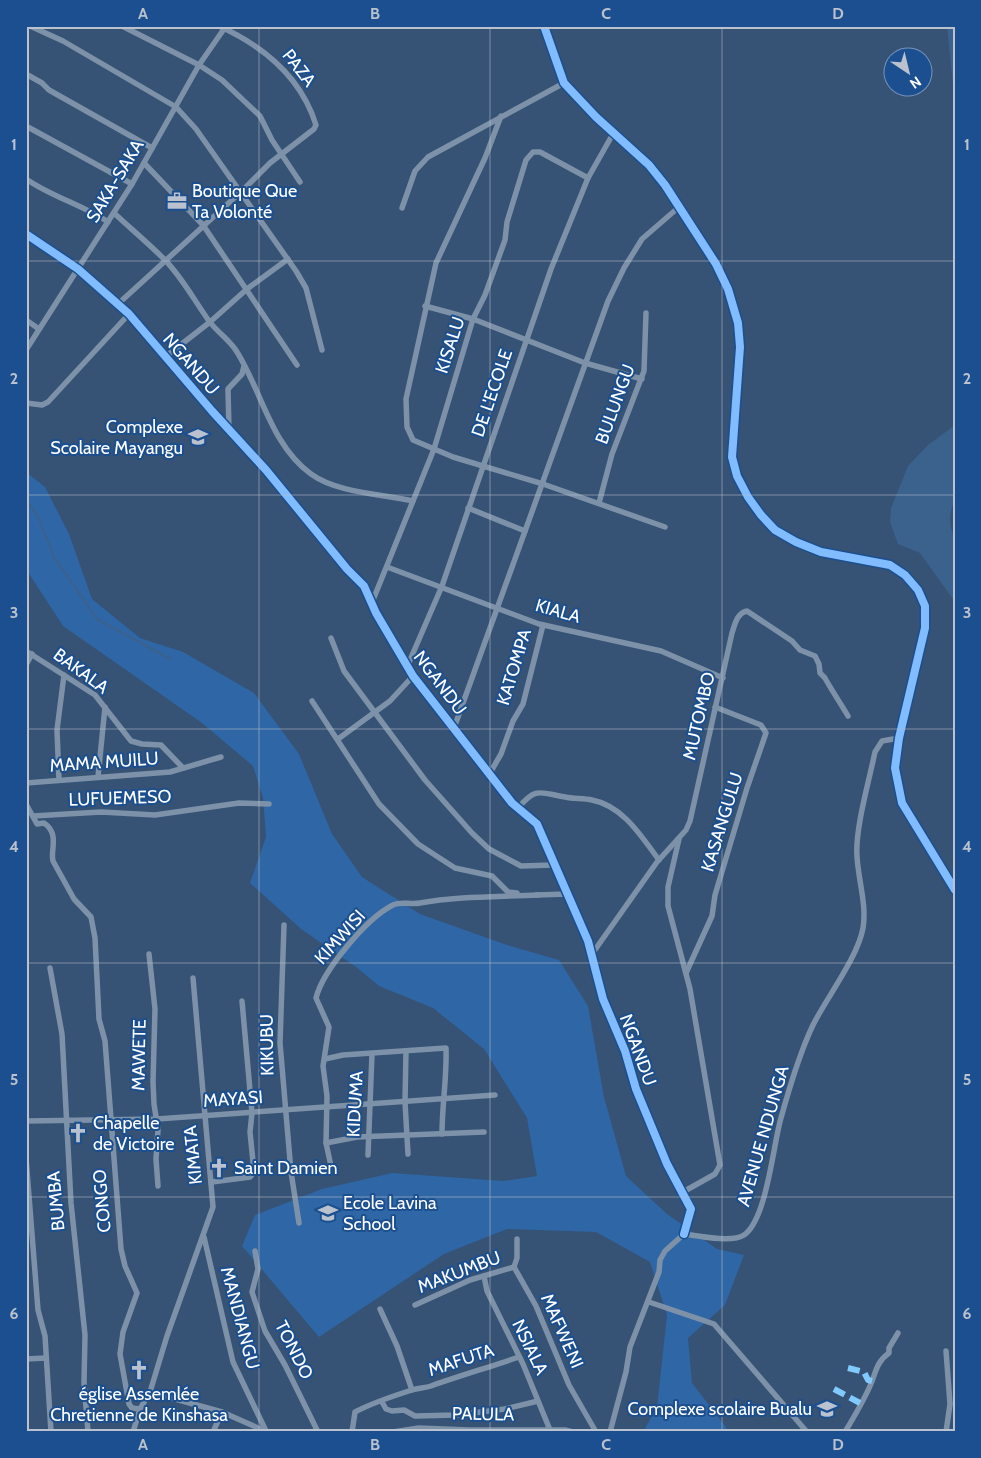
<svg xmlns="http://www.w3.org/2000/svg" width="981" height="1458" font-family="Cabin,sans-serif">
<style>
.green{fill:#2f66a5}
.water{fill:#3b618d}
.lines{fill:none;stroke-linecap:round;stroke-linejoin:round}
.stream{stroke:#3b618d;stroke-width:2}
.street{stroke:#7d92a8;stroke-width:5.5}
.secondary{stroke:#798da4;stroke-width:8}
.quiet{stroke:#80caff;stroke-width:6;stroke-dasharray:12 6;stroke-linecap:butt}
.cycleway-casing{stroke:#1b4f8f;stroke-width:11}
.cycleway{stroke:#80bcff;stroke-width:8}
.grid{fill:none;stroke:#b9c2ce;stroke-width:1;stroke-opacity:0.55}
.labels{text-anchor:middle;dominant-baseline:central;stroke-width:4;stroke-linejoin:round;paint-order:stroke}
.street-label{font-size:18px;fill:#fff;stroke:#1b4f8f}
.poi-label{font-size:18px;fill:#fff;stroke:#1b4f8f;text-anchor:start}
.neatline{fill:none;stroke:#b9c2ce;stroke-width:2}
.grid-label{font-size:16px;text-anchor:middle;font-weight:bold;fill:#b9c2ce}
</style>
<rect width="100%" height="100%" fill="#365274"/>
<path class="green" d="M26,472L45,487L69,534L92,599L140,638L183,652L254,693L299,754L332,834L362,877L420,914L507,945L559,960L588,1006L604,1097L626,1176L667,1214L717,1249L744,1255L725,1305L688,1338L692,1383L726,1427V1432H643L657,1407L667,1315L650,1262L596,1232L507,1229L444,1254L319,1337L242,1246L255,1215L322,1189L392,1173L504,1181L537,1176L527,1118L484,1049L433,1008L379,986L356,967L301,929L250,883L266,837L263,798L253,766L202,723L63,626L26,569Z"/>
<g class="water">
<path d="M947,26H955V105Z"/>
<path d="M955,425V501C949,511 948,527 955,537V602L920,553L898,544L890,522L891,508L908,466L928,445Z"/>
</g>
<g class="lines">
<path class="stream" d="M26,498L39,519L54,557L97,619L170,659"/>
<g class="street">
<path d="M30,26L63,41L176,107L196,129L296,271L306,288L322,350"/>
<path d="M122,26L199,65L222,80L260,116L272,140L300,182"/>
<path d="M26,74L42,83L49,90L152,148"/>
<path d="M501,116L485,158L436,263L406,399L407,427L413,440L453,457L543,484L665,527"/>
<path d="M26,126L132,184"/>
<path d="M144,163L203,225L297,365"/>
<path d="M26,179C52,197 83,205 108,222"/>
<path d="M402,208L415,171L428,157L564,83"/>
<path d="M114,213C130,228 148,243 164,259C182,277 194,300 209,321C217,332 230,340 237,352C262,392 271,445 311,474C337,493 382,494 413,501"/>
<path d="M26,234L78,269L129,314L212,411L266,470L347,569L364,586L376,613L413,676L512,803L537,824L588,941L603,999L625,1051L636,1089L667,1164L691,1209L684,1234"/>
<path d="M118,304L244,189L270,163L314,129L316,125C301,77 263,46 219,26"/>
<path d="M425,306L473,319L585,363L642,379"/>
<path d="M26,320L39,329"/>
<path d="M26,350L132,184L199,65L226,26"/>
<path d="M165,357L210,322L247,289L288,259"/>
<path d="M26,403L42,405L48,402L129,314"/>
<path d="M229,430L228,389L242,374L244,366"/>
<path d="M599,503L612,454L644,371L646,313"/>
<path d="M468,508L525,531"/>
<path d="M387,567L539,624L661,651L723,678"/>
<path d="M371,605L434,449L473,319L485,295L505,240L507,222L526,160L533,152H540L588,178"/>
<path d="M331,638L344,671L425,780L472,833L489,849L521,866L553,865"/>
<path d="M26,651L95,695L131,741L142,744L161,745L183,768"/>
<path d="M26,665L32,654"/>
<path d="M407,667L442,586L551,269L588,178L614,132"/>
<path d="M312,701L379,804L418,844L455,868L492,876L508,892L517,893"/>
<path d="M454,728L608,301L624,268L642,239L679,207"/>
<path d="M338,739L390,701L413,676"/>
<path d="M490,773L501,754L513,721L523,704L543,625"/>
<path d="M98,777L105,707"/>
<path d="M59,780L57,730L64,675"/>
<path d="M26,783L170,772L221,757"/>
<path d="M26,804L37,824L44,823C60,834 50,850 53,861L74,899L91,917L95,938L99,1019L105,1041L121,1249L125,1266L137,1293L123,1332L120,1354L129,1404L132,1408L140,1409"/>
<path d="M518,808C537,786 540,793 565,797C574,799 583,798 592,800C623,806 641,836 659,860"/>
<path d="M33,816L101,812L155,815L239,803L269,804"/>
<path d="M679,839L668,887V906L690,989L720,1165L715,1174L683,1192"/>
<path d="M536,895L568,894"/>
<path d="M284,925L280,1043L291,1172L299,1223"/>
<path d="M149,954L155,1009L153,1082L154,1104L158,1130L156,1159L158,1186"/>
<path d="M592,954L657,862L686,830L690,821L732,633C735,624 737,613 747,611L792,641L800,650L815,656L819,664L820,673L825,678C826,681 844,709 848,716"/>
<path d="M50,968L62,1034L71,1203L85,1335L84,1382L88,1432"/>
<path d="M686,973L712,916L715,895L747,788L766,733L761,725L715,707"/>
<path d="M406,1051L405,1102L408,1154"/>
<path d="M325,1059L343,1055L446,1048C447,1077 442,1105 442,1134"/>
<path d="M26,1121L157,1119L495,1095"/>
<path d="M326,1143L357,1137L484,1132"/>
<path d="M368,1155L372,1054"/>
<path d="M26,1158L38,1310L45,1336L51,1432"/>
<path d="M331,1166L326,1143L327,1096L323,1066L329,1027L316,998C323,970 367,918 393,905C401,901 411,905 420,903C458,896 498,897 538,895"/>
<path d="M212,1182L250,1177L254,1172L250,1132L252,1113L242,1001"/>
<path d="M204,1237L233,1362L266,1431"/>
<path d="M517,1239V1258L514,1267L536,1306L569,1385L596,1432"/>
<path d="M255,1251L258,1269L252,1292L265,1331L285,1365L318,1432"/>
<path d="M484,1276L487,1291L523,1364L550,1430"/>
<path d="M649,1302L714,1324L807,1432"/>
<path d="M415,1305L470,1280L514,1267"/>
<path d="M380,1309L397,1346L412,1390"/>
<path d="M946,1351L950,1404L946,1432"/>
<path d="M26,1359L46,1358"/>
<path d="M150,1392L222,1412L267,1432"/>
<path d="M382,1402L386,1409L392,1411L404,1410L415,1416L456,1415L505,1409L538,1401"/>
<path d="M133,1432L140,1409L150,1392L167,1336L213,1207L193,978"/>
<path d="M213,1432L222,1412"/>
<path d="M352,1432L355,1412C372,1403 393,1396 412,1390C418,1388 425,1388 431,1386C459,1376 490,1367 519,1357"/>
<path d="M393,1432L419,1428L469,1430H565L573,1432"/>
<path d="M610,1432L626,1372L630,1347L659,1272L660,1260L665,1251L684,1234C698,1236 732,1243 744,1235C767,1219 773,1145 781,1118C789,1089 800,1052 813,1025C827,997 858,957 863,928C867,905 858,879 857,856C855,829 869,781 875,752L882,741L899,738"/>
<path d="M845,1432C854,1417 863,1402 870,1386C876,1373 876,1362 889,1353V1348L898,1333"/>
</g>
<path class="secondary" d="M544,26L564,83L596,117L649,165L665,185L716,264L728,289L738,323L740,347L732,457L737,476L748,497L761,515L775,530L796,542L821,552L890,565L905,575L918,590L925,606V628L899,738L895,768L902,803L955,890"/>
<g class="quiet">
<path d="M848,1368L864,1372L868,1380L872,1381"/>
<path d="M834,1389L860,1403"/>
</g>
<defs>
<g id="cycleway">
<path d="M544,26L564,83L596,117L649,165L665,185L716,264L728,289L738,323L740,347L732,457L737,476L748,497L761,515L775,530L796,542L821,552L890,565L905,575L918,590L925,606V628L899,738L895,768L902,803L955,890"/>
<path d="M26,234L78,269L129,314L212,411L266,470L347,569L364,586L376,613L413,676L512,803L537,824L588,941L603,999L625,1051L636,1089L667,1164L691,1209L684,1234"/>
</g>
</defs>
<use href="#cycleway" class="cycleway-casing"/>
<use href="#cycleway" class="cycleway"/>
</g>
<path class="grid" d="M259,26V1432M490,26V1432M722,26V1432M26,261H955M26,495H955M26,729H955M26,963H955M26,1197H955"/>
<defs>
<symbol id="office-bare" viewBox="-9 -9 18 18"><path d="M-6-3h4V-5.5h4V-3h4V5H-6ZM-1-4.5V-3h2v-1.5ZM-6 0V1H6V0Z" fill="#b9c2ce" stroke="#1b4f8f" stroke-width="2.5" paint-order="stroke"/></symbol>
<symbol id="school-bare" viewBox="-9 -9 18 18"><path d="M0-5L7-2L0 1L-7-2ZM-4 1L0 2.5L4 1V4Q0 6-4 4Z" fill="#b9c2ce" stroke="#1b4f8f" stroke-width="2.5" paint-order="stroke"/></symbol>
<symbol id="church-bare" viewBox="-9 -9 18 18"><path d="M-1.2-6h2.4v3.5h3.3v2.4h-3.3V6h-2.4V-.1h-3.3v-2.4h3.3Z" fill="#b9c2ce" stroke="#1b4f8f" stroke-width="2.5" paint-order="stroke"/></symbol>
</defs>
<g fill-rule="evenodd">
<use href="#office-bare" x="163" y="187" width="28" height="28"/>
<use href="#school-bare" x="184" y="423" width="28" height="28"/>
<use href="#church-bare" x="64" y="1119" width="28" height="28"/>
<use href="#church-bare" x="205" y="1154" width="28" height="28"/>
<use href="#school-bare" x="314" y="1199" width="28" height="28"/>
<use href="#church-bare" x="125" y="1356" width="28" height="28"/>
<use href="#school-bare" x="813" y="1395" width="28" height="28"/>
</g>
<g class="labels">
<g class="street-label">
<text transform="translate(299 68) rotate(52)">PAZA</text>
<text transform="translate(115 181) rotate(-59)">SAKA-SAKA</text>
<text transform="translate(450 345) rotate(-72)">KISALU</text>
<text transform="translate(191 364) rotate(49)">NGANDU</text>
<text transform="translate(492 393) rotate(-71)">DE L'ECOLE</text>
<text transform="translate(615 404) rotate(-70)">BULUNGU</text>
<text transform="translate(558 611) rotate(16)">KIALA</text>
<text transform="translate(514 667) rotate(-73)">KATOMPA</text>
<text transform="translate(81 671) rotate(36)">BAKALA</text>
<text transform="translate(440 683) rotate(53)">NGANDU</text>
<text transform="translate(699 716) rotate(-77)">MUTOMBO</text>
<text transform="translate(104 762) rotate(-4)">MAMA MUILU</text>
<text transform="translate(120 798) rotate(-2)">LUFUEMESO</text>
<text transform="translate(722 822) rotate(-73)">KASANGULU</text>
<text transform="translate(340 937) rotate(-48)">KIMWISI</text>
<text transform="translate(267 1045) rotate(-91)">KIKUBU</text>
<text transform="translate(638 1050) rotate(70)">NGANDU</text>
<text transform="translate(139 1055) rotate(-89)">MAWETE</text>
<text transform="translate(233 1099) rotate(-4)">MAYASI</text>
<text transform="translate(355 1104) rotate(-87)">KIDUMA</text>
<text transform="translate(763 1136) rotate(-74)">AVENUE NDUNGA</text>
<text transform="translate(193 1155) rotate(-96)">KIMATA</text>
<text transform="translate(56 1201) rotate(-95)">BUMBA</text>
<text transform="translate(102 1201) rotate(-95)">CONGO</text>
<text transform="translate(459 1272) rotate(-21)">MAKUMBU</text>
<text transform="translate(240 1318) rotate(75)">MANDIANGU</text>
<text transform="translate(562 1331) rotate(66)">MAFWENI</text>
<text transform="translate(530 1347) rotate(64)">NSIALA</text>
<text transform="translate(294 1350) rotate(63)">TONDO</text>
<text transform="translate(461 1360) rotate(-18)">MAFUTA</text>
<text transform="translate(483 1414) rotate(1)">PALULA</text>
</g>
<g class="poi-label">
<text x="192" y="191">Boutique Que<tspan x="192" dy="21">Ta Volonté</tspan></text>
<text x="183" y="427" text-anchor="end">Complexe<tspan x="183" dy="21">Scolaire Mayangu</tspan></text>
<text x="93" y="1123">Chapelle<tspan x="93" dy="21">de Victoire</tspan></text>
<text x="234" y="1168">Saint Damien</text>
<text x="343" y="1203">Ecole Lavina<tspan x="343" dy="21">School</tspan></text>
<text x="139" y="1394" text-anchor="middle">église Assemlée<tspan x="139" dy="21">Chretienne de Kinshasa</tspan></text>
<text x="812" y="1409" text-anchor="end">Complexe scolaire Bualu</text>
</g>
</g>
<rect width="981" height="1458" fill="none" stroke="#1b4f8f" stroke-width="55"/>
<g transform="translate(908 72) rotate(145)"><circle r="24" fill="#1b4f8f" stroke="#7695bc"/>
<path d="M0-4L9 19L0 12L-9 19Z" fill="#b9c2ce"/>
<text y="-8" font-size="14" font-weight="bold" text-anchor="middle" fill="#ffffff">N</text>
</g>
<rect x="28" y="28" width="926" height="1402" class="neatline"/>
<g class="grid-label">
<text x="143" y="19">A</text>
<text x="375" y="19">B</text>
<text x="606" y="19">C</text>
<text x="838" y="19">D</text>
<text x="14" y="150">1</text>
<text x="967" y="150">1</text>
<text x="14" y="384">2</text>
<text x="967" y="384">2</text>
<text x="14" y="618">3</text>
<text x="967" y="618">3</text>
<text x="14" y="852">4</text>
<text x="967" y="852">4</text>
<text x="14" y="1085">5</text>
<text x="967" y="1085">5</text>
<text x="14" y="1319">6</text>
<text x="967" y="1319">6</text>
<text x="143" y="1450">A</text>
<text x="375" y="1450">B</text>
<text x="606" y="1450">C</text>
<text x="838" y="1450">D</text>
</g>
</svg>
